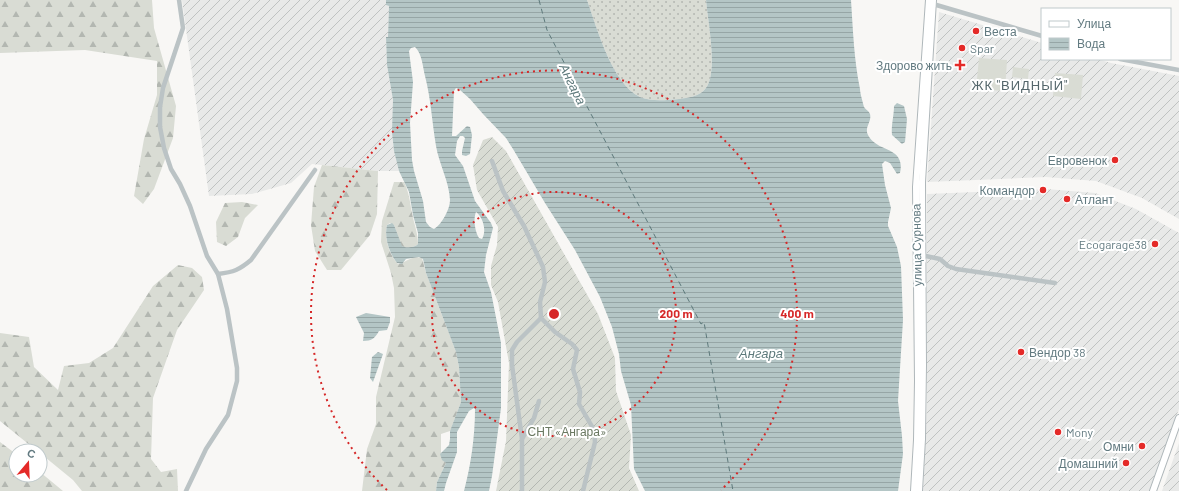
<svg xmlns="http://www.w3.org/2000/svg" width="1179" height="491" font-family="Barlow,sans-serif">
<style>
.industrial{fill:url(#industrial-furrows)}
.grass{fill:url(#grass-dots)}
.forest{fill:url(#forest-firs)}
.park{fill:#d9dcd4}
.garden{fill:url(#garden-furrows)}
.water{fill:url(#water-rules);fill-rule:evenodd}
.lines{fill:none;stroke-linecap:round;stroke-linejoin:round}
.ferry{stroke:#5d797b;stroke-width:1;stroke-dasharray:5 4;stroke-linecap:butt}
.major-casing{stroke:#afb7ba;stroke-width:8}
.minor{stroke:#bbc3c5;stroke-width:4.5}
.major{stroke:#fff;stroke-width:6}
.ring{fill:none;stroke:#d62828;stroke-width:2;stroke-dasharray:2 4}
.poi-dot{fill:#e42a28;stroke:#fff;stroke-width:1.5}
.labels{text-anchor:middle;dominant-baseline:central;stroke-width:4;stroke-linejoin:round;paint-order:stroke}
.poi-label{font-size:12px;fill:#627a80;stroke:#fff;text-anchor:end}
.street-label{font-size:12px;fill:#627a80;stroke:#fff}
.park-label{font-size:12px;fill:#6a7861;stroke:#fff}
.water-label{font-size:13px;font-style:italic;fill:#5d797b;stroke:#fff}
.neighbourhood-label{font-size:13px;letter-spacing:1px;fill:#54666b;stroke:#fff}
.centre{fill:#d62828;stroke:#fff;stroke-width:2}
.ring-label{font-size:12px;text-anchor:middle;font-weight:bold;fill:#d62828;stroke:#fff;stroke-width:4;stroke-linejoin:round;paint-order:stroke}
</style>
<defs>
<pattern id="industrial-furrows" width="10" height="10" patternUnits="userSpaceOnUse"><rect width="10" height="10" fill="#e8e9e8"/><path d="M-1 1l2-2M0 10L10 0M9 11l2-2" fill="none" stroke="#bfc2c1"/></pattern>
<pattern id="grass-dots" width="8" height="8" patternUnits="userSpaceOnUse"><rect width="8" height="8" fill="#d9dcd4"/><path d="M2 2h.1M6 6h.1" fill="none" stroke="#b3b7b1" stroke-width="1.8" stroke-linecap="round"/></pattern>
<pattern id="forest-firs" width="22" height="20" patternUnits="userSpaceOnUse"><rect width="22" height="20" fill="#d9dcd4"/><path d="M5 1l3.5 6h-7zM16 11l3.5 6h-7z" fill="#b3b7b1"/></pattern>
<pattern id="garden-furrows" width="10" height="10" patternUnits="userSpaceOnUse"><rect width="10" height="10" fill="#d9dcd4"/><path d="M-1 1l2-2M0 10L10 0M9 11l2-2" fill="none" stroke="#b3b7b1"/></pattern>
<pattern id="water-rules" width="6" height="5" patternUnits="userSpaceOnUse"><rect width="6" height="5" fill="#b4c6c6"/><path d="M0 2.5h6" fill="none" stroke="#96a6a6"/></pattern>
</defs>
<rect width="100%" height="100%" fill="#f8f7f5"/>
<g class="industrial">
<path d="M182,0H386V5L389,6L388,37H386L387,65L393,100V144L399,171H378L312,164L291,183L252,194L209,196Z"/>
<path d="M939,12L1042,43V59H1097L1111,63L1179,76V219L1142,198L1096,181L1046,177L927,182Z"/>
<path d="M1046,189L1095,193L1136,209L1179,233V409L1149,491H923L927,408V194Z"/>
<path d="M1179,443V491H1162Z"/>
</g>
<path class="grass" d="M587,0H706C708,22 716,62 709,82C704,96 692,97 679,99C667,100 652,102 640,97C612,84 597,28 587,0Z"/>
<g class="forest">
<path d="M0,0H152L154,28L176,106L173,138L154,189L143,204L134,196L144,139L157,95V61L85,50L0,53Z"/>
<path d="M322,165L378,171L377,214L370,235L341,270H327L315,251L311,225L314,187Z"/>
<path d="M394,182H404C409,192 410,202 412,213C414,224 418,233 418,244C415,248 405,248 401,246L394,225L390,223L387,225C384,237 389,255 398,264C406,263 411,255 422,258L426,273L456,352L459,367L461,402L451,429L450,431L441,434V457L446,463L437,482L436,491H362L367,449L376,424V397L395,317L394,288L391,273L381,242L382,221Z"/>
<path d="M242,202L258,205L245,218L238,237L226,246L217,242L216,222L225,203Z"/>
<path d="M178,265L192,268L202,277L204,290L177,330L153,398L151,459L161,472L177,469L178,491H82L73,480L40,453V451H37L0,421V333L29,337L34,367L58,390L64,366L89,363L113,348L153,286Z"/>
<path d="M0,442L16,454V475H40V472L63,491H0Z"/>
</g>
<g class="park">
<path d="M979,58L1007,60L1005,91L976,89Z"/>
<path d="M1013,67L1029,69L1028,79L1012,77Z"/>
<path d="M1055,73L1083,75L1081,99L1053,96Z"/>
</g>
<path class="garden" d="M492,137L506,151L598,314L615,358L616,391L631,435L629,468L639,491H496L506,441L509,363L498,302L491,285V266L497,245L498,227L477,190L473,165L483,140Z"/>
<g class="water">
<path d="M386,0H587C597,28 612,84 640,97C652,102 667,100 679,99C692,97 704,96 709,82C716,62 708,22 706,0H851C853,30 854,60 860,89C860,93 863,103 864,107C866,110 869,111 870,114C872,122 864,127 868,135C877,153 906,146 900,173L897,174L890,163L885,161L882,164L885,185L891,208L888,222V226L897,247L901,266L903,320L898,401L902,436L903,454L898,491H645L634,469L631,405L621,371L619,354L612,327L600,297L575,250L545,203L513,149L506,138L483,114L470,99L460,90L456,88L454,91L452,136H456L467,126L470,127L472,135L470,154L466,156L462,155V151L465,138L463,136H460L457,141L455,155L463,166L475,201L491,223L493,228L486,255L484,272L491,292L501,343V408L492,476L489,491H464C471,465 475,436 475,409L474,408L469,411L457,432V452L446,483L444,491H436L437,482L446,463L442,460L440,454L449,445L450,439V431L461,402L459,367L456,352L426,273L423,259L419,257L406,259L402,264L397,263C389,253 384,237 387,225L392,223L394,225L402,246C405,248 415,248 418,244V233L413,215L409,192L399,171L394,151L392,132L393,100L387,65L386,37H388L389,6L386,5ZM415,47C422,53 423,68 425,76C431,99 432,123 436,146C439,164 449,181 450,200C450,209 442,224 434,229L430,227L426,222L423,201L414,171L412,160L410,123L413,82L409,51L411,48ZM476,212C483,217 487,231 482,239L479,238C475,232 473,219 476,212Z"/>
<path d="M897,103L904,106L907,119L905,142L902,144L892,135C891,125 894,116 894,106Z"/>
<path d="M366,313L390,317V322L387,330L379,331C375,338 372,341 363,341L364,333L356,317Z"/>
<path d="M378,352L383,354L373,382L370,378L372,357Z"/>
</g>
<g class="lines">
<path class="ferry" d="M539,0L547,30L701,324L704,322L733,491"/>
<defs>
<g id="major">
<path d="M914,491L917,440L918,381L916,187L929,0"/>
<path d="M919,491L922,439L923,365L922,182L933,0"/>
<path d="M1153,491L1179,418"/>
</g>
</defs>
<use href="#major" class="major-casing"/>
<g class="minor">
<path d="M179,0L183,28L163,88L160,107V127L164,148L171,169L180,184L190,206L207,256L218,274L227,309L237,368V381L228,415L206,449L186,491"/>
<path d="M933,4L1042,36"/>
<path d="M1120,59L1179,70"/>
<path d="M492,161L503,191L524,226L543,267L545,282L540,302L541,318L517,342L512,350V365L522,439V491"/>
<path d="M921,255L940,259L948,266L956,269L1055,283"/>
<path d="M218,274C234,272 239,270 251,260L315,170"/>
<path d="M541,318L555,332L572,344L577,350L573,369L580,392L579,404L594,430L595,442L583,491"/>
<path d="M522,439L534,418L539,401"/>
</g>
<use href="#major" class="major"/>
</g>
<g class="ring">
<circle cx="554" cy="314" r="122"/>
<path d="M387 490A243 243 0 1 1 721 490"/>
</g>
<g class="poi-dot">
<circle cx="976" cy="31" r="4"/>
<circle cx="962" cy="48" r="4"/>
<path d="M958 59h4v4h4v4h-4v4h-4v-4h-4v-4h4z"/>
<circle cx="1115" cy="160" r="4"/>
<circle cx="1043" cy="190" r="4"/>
<circle cx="1067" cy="199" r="4"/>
<circle cx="1155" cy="244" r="4"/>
<circle cx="1021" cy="352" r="4"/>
<circle cx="1058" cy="432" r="4"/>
<circle cx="1142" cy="446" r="4"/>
<circle cx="1126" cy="463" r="4"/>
</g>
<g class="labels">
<g class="poi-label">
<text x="984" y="31" text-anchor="start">Веста</text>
<text x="970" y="48" text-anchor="start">Spar</text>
<text x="952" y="65">Здорово жить</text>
<text x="1107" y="160">Евровенок</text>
<text x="1035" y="190">Командор</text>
<text x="1075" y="199" text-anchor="start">Атлант</text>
<text x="1147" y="244">Ecogarage38</text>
<text x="1029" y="352" text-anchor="start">Вендор 38</text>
<text x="1066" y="432" text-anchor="start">Mony</text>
<text x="1134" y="446">Омни</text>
<text x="1118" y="463">Домашний</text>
</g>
<g class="street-label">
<text transform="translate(916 245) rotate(-91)">улица Сурнова</text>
</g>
<g class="park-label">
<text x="567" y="431">СНТ «Ангара»</text>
</g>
<g class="water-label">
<text transform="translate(573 84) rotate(64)">Ангара</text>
<text x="761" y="353">Ангара</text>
</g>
<g class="neighbourhood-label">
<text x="1020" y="85">ЖК "ВИДНЫЙ"</text>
</g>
</g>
<circle cx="554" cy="314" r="6" class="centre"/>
<g class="ring-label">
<text x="676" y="318">200 m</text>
<text x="797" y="318">400 m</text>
</g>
<rect x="1041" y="8" width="130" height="52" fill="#ffffff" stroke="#c0cacc"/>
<rect x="1049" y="21" width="20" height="6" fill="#ffffff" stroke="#c0cacc"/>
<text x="1077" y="28" font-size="12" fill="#627a80">Улица</text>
<rect x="1049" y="38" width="20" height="12" fill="url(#water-rules)" stroke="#c0cacc"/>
<text x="1077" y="48" font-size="12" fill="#627a80">Вода</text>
<g transform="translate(28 463) rotate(19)"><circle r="19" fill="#ffffff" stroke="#c0cacc"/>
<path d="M0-3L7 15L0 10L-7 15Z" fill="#e42a28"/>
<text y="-6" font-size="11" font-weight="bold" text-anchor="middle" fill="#627a80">С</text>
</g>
</svg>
